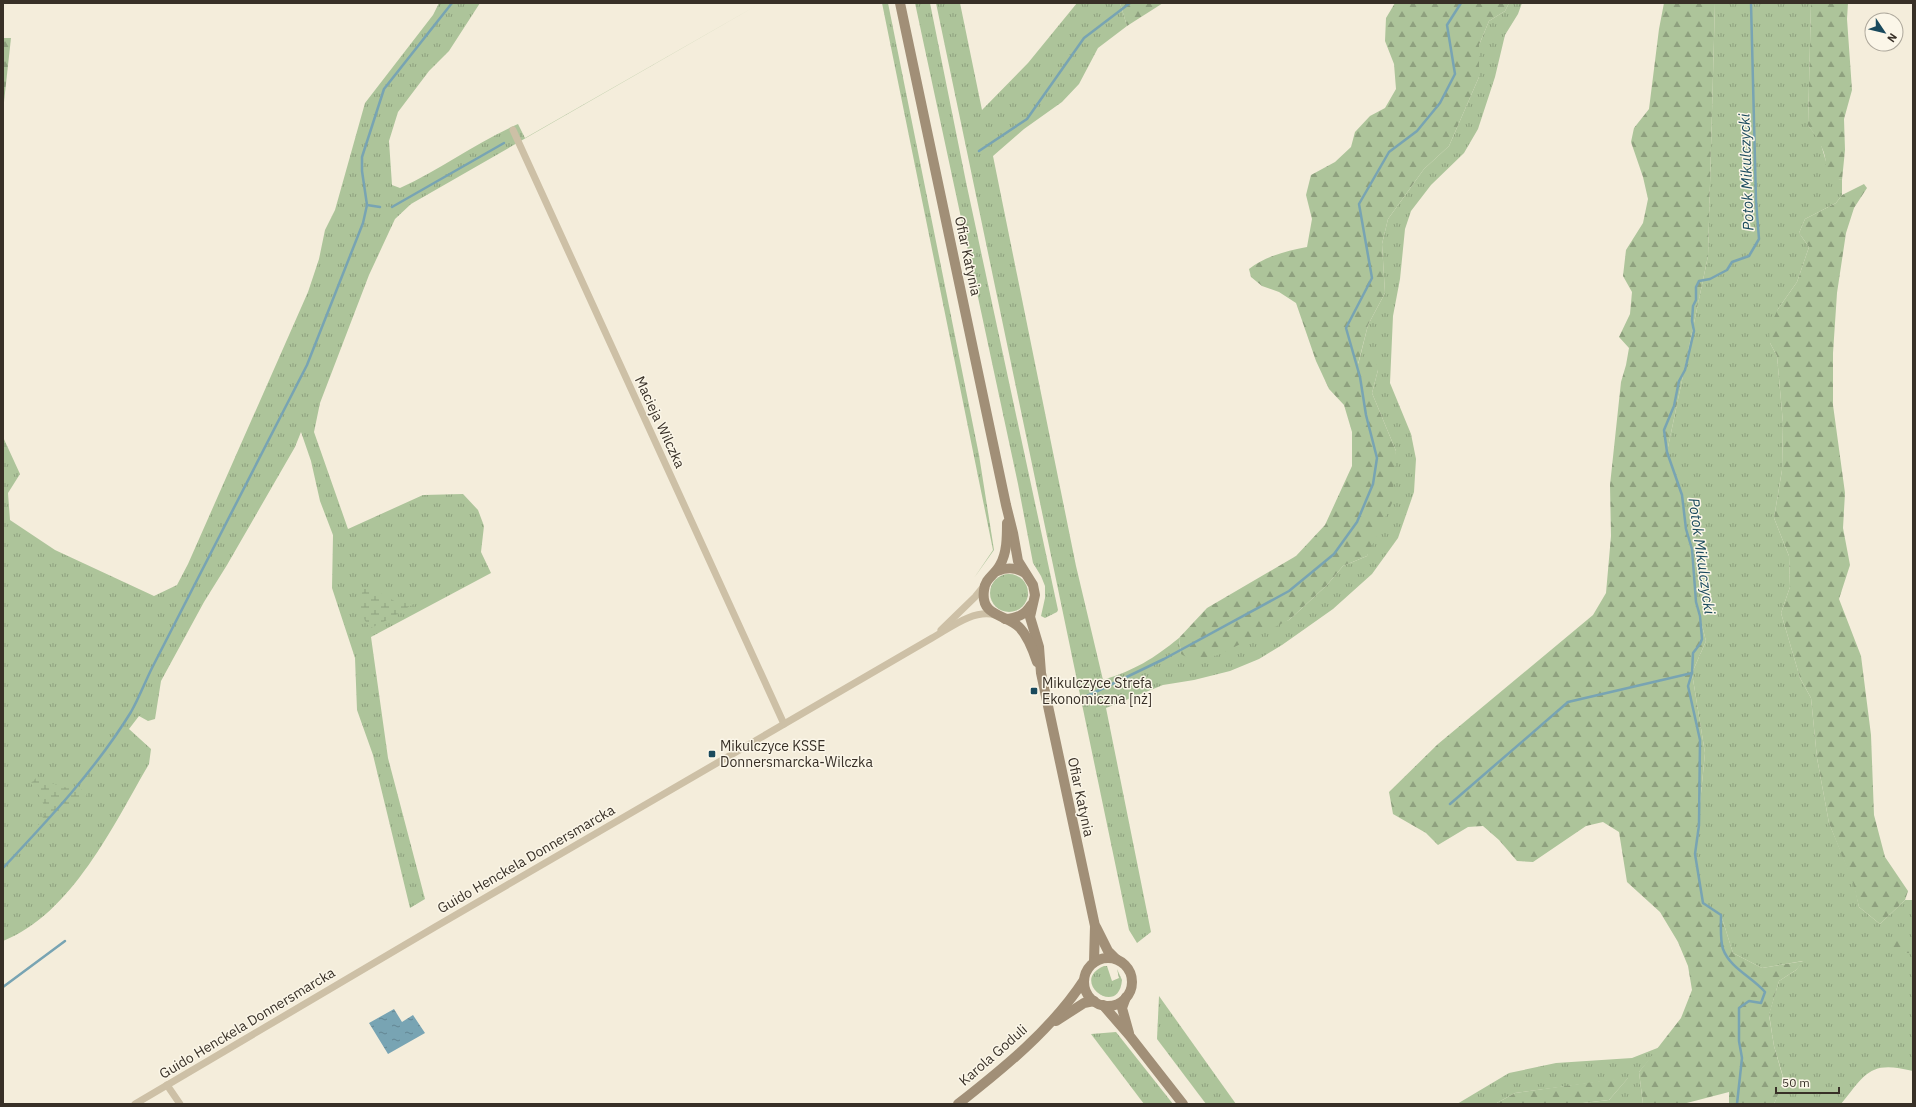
<svg xmlns="http://www.w3.org/2000/svg" width="1916" height="1107" font-family="'IBM Plex Sans',sans-serif">
<style>
.grass{fill:url(#grass-tufts)}
.forest{fill:url(#forest-firs)}
.wetland{fill:url(#wetland-marsh)}
.water{fill:url(#water-ripples)}
.lines{fill:none;stroke-linecap:round;stroke-linejoin:round}
.stream{stroke:#78a4b3;stroke-width:2.5}
.street{stroke:#cdc0a6;stroke-width:7}
.secondary{stroke:#a18f77;stroke-width:10}
.poi-dot{fill:#1a4a5d;stroke:#fbf6e8;stroke-width:1.5}
.labels{text-anchor:middle;dominant-baseline:central;stroke-width:3;stroke-linejoin:round;paint-order:stroke}
.street-label{font-size:14px;fill:#383027;stroke:#fbf6e8}
.poi-label{font-size:14px;fill:#383027;stroke:#fbf6e8;text-anchor:start}
.water-label{font-size:15px;font-style:italic;fill:#1a4a5d;stroke:#fbf6e8}
</style>
<defs>
<pattern id="grass-tufts" width="24" height="20" patternUnits="userSpaceOnUse"><rect width="24" height="20" fill="#adc49a"/><path d="M3 7l-1-3M5 7V3M7 7l1-3M15 17l-1-3M17 17v-4M19 17l1-3" fill="none" stroke="#8ea07e"/></pattern>
<pattern id="forest-firs" width="22" height="20" patternUnits="userSpaceOnUse"><rect width="22" height="20" fill="#adc49a"/><path d="M5 1l3.5 6h-7zM16 11l3.5 6h-7z" fill="#8ea07e"/></pattern>
<pattern id="wetland-marsh" width="20" height="14" patternUnits="userSpaceOnUse"><rect width="20" height="14" fill="#adc49a"/><path d="M1 5h8M5 5V1M11 12h8M15 12V8" fill="none" stroke="#8ea07e"/></pattern>
<pattern id="water-ripples" width="26" height="14" patternUnits="userSpaceOnUse"><rect width="26" height="14" fill="#78a4b3"/><path d="M2 4q2-2 4 0t4 0M15 11q2-2 4 0t4 0" fill="none" stroke="#638692"/></pattern>
</defs>
<rect width="100%" height="100%" fill="#f4eddb"/>
<g class="grass">
<path d="M439,3H480L449,51L429,71L398,112L389,141L392,185L400,188C441,169 477,142 518,124L525,138L761,3L411,204L395,219L369,275L320,403L314,432L348,529L423,495L463,494L478,510L484,526L481,552L491,573L371,637L388,758L425,899L410,908L373,755L357,710L355,658L332,588L333,535L320,501L311,461L301,432L295,447L227,565L204,602L161,681L155,719L148,721L139,716L129,729L151,749L149,764C114,824 72,914 3,941V437L20,474L8,493L10,520L55,550L154,596L177,585L188,564L308,292L319,259L325,230L335,210L365,103L433,15Z"/>
<path d="M882,3H888L979,455L994,550L974,578L993,550Z"/>
<path d="M915,3H930L966,182L1058,610L1057,612L1045,618L1041,616L1045,598V586L1041,576L1033,563L1018,484Z"/>
<path d="M936,3H960L982,110L1028,63L1077,3H1120L1127,26L1098,48L1079,84L1062,102L1024,129L993,156L1076,566L1103,680C1135,670 1153,659 1179,638L1181,654L1289,620L1327,585L1343,566L1367,556L1396,451L1372,393L1378,370L1358,365L1368,325L1385,293L1382,244L1388,219L1424,169L1449,146L1479,77V45L1489,21L1505,11L1509,3H1522L1518,14L1505,35L1495,77L1478,129L1464,153L1431,185L1411,211L1405,229L1400,279L1393,316L1390,383L1411,434L1416,459L1414,492L1398,538L1372,574L1333,609L1282,645L1259,659L1230,671L1194,680L1163,685L1106,708L1151,932L1137,943L1129,930Z"/>
<path d="M1715,3H1811L1808,125L1820,141L1827,165L1835,178L1842,180V195L1836,203L1805,219L1799,233L1809,247L1797,282L1778,309L1770,343L1777,356L1783,423L1782,470L1774,518L1789,556L1790,587L1781,613L1800,678L1811,698L1817,758L1829,823L1854,883L1859,907L1880,924L1905,900H1913V938H1896L1906,953H1913V1071C1870,1060 1866,1073 1841,1104H1774L1784,1080L1774,1046L1769,1014L1779,981L1796,970L1803,961L1762,968L1733,953L1721,915L1703,903L1695,854L1705,753L1692,673L1706,641L1696,602L1667,452L1708,256Z"/>
<circle cx="1009" cy="593" r="19"/>
<path d="M1104,966H1107L1112,981L1119,978L1117,969L1122,980C1119,1019 1068,981 1104,966Z"/>
<path d="M1159,996L1236,1104H1206L1157,1039Z"/>
<path d="M1116,1032L1173,1104H1144L1091,1034Z"/>
<path d="M1660,1047L1639,1072L1643,1104H1574L1609,1100L1628,1078L1515,1093L1495,1104H1457L1509,1073L1556,1063L1632,1058Z"/>
</g>
<g class="forest">
<path d="M1120,3H1163L1127,26Z"/>
<path d="M1395,3H1509L1505,11L1489,21L1479,45V77L1449,146L1424,169L1388,219L1382,244L1385,293L1368,325L1358,364L1367,356H1375L1378,370L1372,393L1396,451L1392,503L1367,556L1343,566L1327,585L1289,620L1218,655L1193,661L1181,654L1179,638L1207,608L1296,556L1325,525L1352,466V432L1344,405L1329,389L1316,361L1296,303L1279,292L1262,286L1251,277L1249,269C1266,256 1286,251 1307,247L1312,219L1306,195L1311,175L1335,162L1351,147L1355,132L1370,116L1385,108L1396,89L1394,64L1385,41L1386,18Z"/>
<path d="M1664,3H1715L1708,256L1667,452L1682,495L1696,602L1706,641L1692,673L1705,753L1695,854L1703,903L1721,915L1733,953L1762,968L1804,961L1796,970L1779,981L1769,1015L1774,1046L1784,1081L1774,1104H1729V1092L1683,1104H1643L1639,1072L1681,1018L1692,990L1688,966L1678,942L1660,912L1627,882L1619,832L1603,822L1586,826L1533,862L1517,861L1499,840L1483,826L1468,827L1438,845L1426,833L1393,814L1389,792L1438,744L1593,615L1606,593L1611,536L1610,485L1621,382L1626,365L1629,348L1619,337L1630,314L1632,292L1623,276L1626,250L1643,223L1648,199L1643,177L1631,142L1634,128L1649,109L1659,29Z"/>
<path d="M1811,3H1848L1847,19L1852,90L1844,119L1845,150L1842,180L1824,177C1830,156 1820,142 1808,125Z"/>
<path d="M3,38H11L3,111Z"/>
<path d="M1864,184L1867,188L1854,208L1846,233L1837,293L1833,353V405L1845,493L1843,528L1850,565L1839,599L1861,656L1871,735L1874,815L1885,857L1908,891L1905,900L1880,924L1859,907L1853,883L1829,823L1817,758L1811,698L1800,678L1781,613L1790,587L1789,556L1774,518L1782,470L1783,423L1777,356L1770,343L1769,328L1778,309L1797,282L1809,247L1799,233L1805,219L1836,203L1842,195Z"/>
<path d="M1896,938H1913V953H1906L1881,943Z"/>
<path d="M1629,1077L1609,1100L1574,1104H1495L1515,1093Z"/>
</g>
<g class="wetland">
<path d="M369,587L398,603H415L391,618L371,628C360,618 359,603 363,589Z"/>
<path d="M36,778C44,780 51,783 60,786C73,791 74,780 87,795C82,801 77,800 70,804C56,812 48,827 33,836L32,831C53,812 44,803 31,783Z"/>
</g>
<path class="water" d="M394,1009L402,1022L413,1015L425,1033L388,1054L369,1023Z"/>
<g class="lines">
<g class="stream">
<path d="M979,151L1027,119L1084,38L1130,3"/>
<path d="M367,205L380,207"/>
<path d="M392,207L504,143"/>
<path d="M1083,698L1164,659L1289,591L1334,554L1357,522L1373,484L1377,458L1366,415L1360,377L1346,328L1372,278L1359,204L1389,152L1417,131L1440,103L1455,74L1447,25L1461,3"/>
<path d="M1450,804L1568,702L1692,673"/>
<path d="M3,868C49,819 96,769 131,712C139,698 145,682 152,668L307,365L363,223L367,205L362,171V157L384,89L452,3"/>
<path d="M3,987L65,941"/>
<path d="M1737,1104L1742,1058L1739,1041V1008L1749,1001L1761,1003L1765,992C1752,977 1730,968 1723,949C1720,940 1721,925 1721,915L1703,903L1695,854L1699,825L1700,740L1688,686L1692,673L1693,653L1700,644L1702,639L1700,616L1696,602L1692,549L1686,529L1682,495L1667,452L1664,430L1674,406L1679,381L1685,370L1694,331L1692,321L1693,306L1696,300V287L1699,281L1710,279L1727,270L1732,262L1749,256L1759,239L1756,201L1751,3"/>
</g>
<g class="street">
<path d="M513,130L784,724"/>
<path d="M941,630L975,597L984,586"/>
<path d="M167,1085L180,1104"/>
<path d="M135,1104L435,927L932,638C950,628 973,609 995,615"/>
</g>
<g class="secondary">
<path d="M900,3L1006,505L1013,533L1018,561L1033,585L1035,595L1030,617L1039,647L1041,673L1095,926L1094,962"/>
<path d="M1007,523C1007,537 1007,553 1000,565C995,575 985,578 984,590C980,617 1006,614 1019,627C1028,636 1033,650 1037,662"/>
<path d="M997,571C1007,567 1015,567 1025,573"/>
<path d="M1005,619C1017,618 1025,615 1031,605"/>
<path d="M1096,927L1108,951L1116,959"/>
<circle cx="1108" cy="982" r="24"/>
<path d="M1126,997L1122,1008L1129,1033"/>
<path d="M1103,1005L1129,1035L1183,1104"/>
<path d="M1056,1021L1084,1003L1094,1001"/>
<path d="M958,1104C1004,1068 1052,1029 1084,980"/>
</g>
</g>
<g class="poi-dot">
<rect x="1030" y="687" width="8" height="8" rx="2"/>
<rect x="708" y="750" width="8" height="8" rx="2"/>
</g>
<g class="labels">
<g class="street-label">
<text transform="translate(968 256) rotate(78)">Ofiar Katynia</text>
<text transform="translate(660 422) rotate(65)">Macieja Wilczka</text>
<text transform="translate(1081 797) rotate(78)">Ofiar Katynia</text>
<text transform="translate(526 859) rotate(-30)">Guido Henckela Donnersmarcka</text>
<text transform="translate(247 1023) rotate(-31)">Guido Henckela Donnersmarcka</text>
<text transform="translate(993 1055) rotate(-41)">Karola Goduli</text>
</g>
<g class="poi-label">
<text x="1042" y="683">Mikulczyce Strefa<tspan x="1042" dy="16">Ekonomiczna [nż]</tspan></text>
<text x="720" y="746">Mikulczyce KSSE<tspan x="720" dy="16">Donnersmarcka-Wilczka</tspan></text>
</g>
<g class="water-label">
<text transform="translate(1746 172) rotate(-92)">Potok Mikulczycki</text>
<text transform="translate(1702 556) rotate(82)">Potok Mikulczycki</text>
</g>
</g>
<rect width="1916" height="1107" fill="none" stroke="#383027" stroke-width="8"/>
<g transform="translate(1884 32) rotate(125)"><circle r="19" fill="#fbf6e8" stroke="#ada79b"/>
<path d="M0-3L7 15L0 10L-7 15Z" fill="#1a4a5d"/>
<text y="-6" font-size="11" font-weight="bold" text-anchor="middle" fill="#383027">N</text>
</g>
<path d="M1776 1087v6h63v-6" fill="none" stroke="#383027" stroke-width="2"/>
<text x="1782" y="1087" font-size="12" fill="#383027" stroke="#fbf6e8" stroke-width="3" paint-order="stroke">50 m</text>
</svg>
